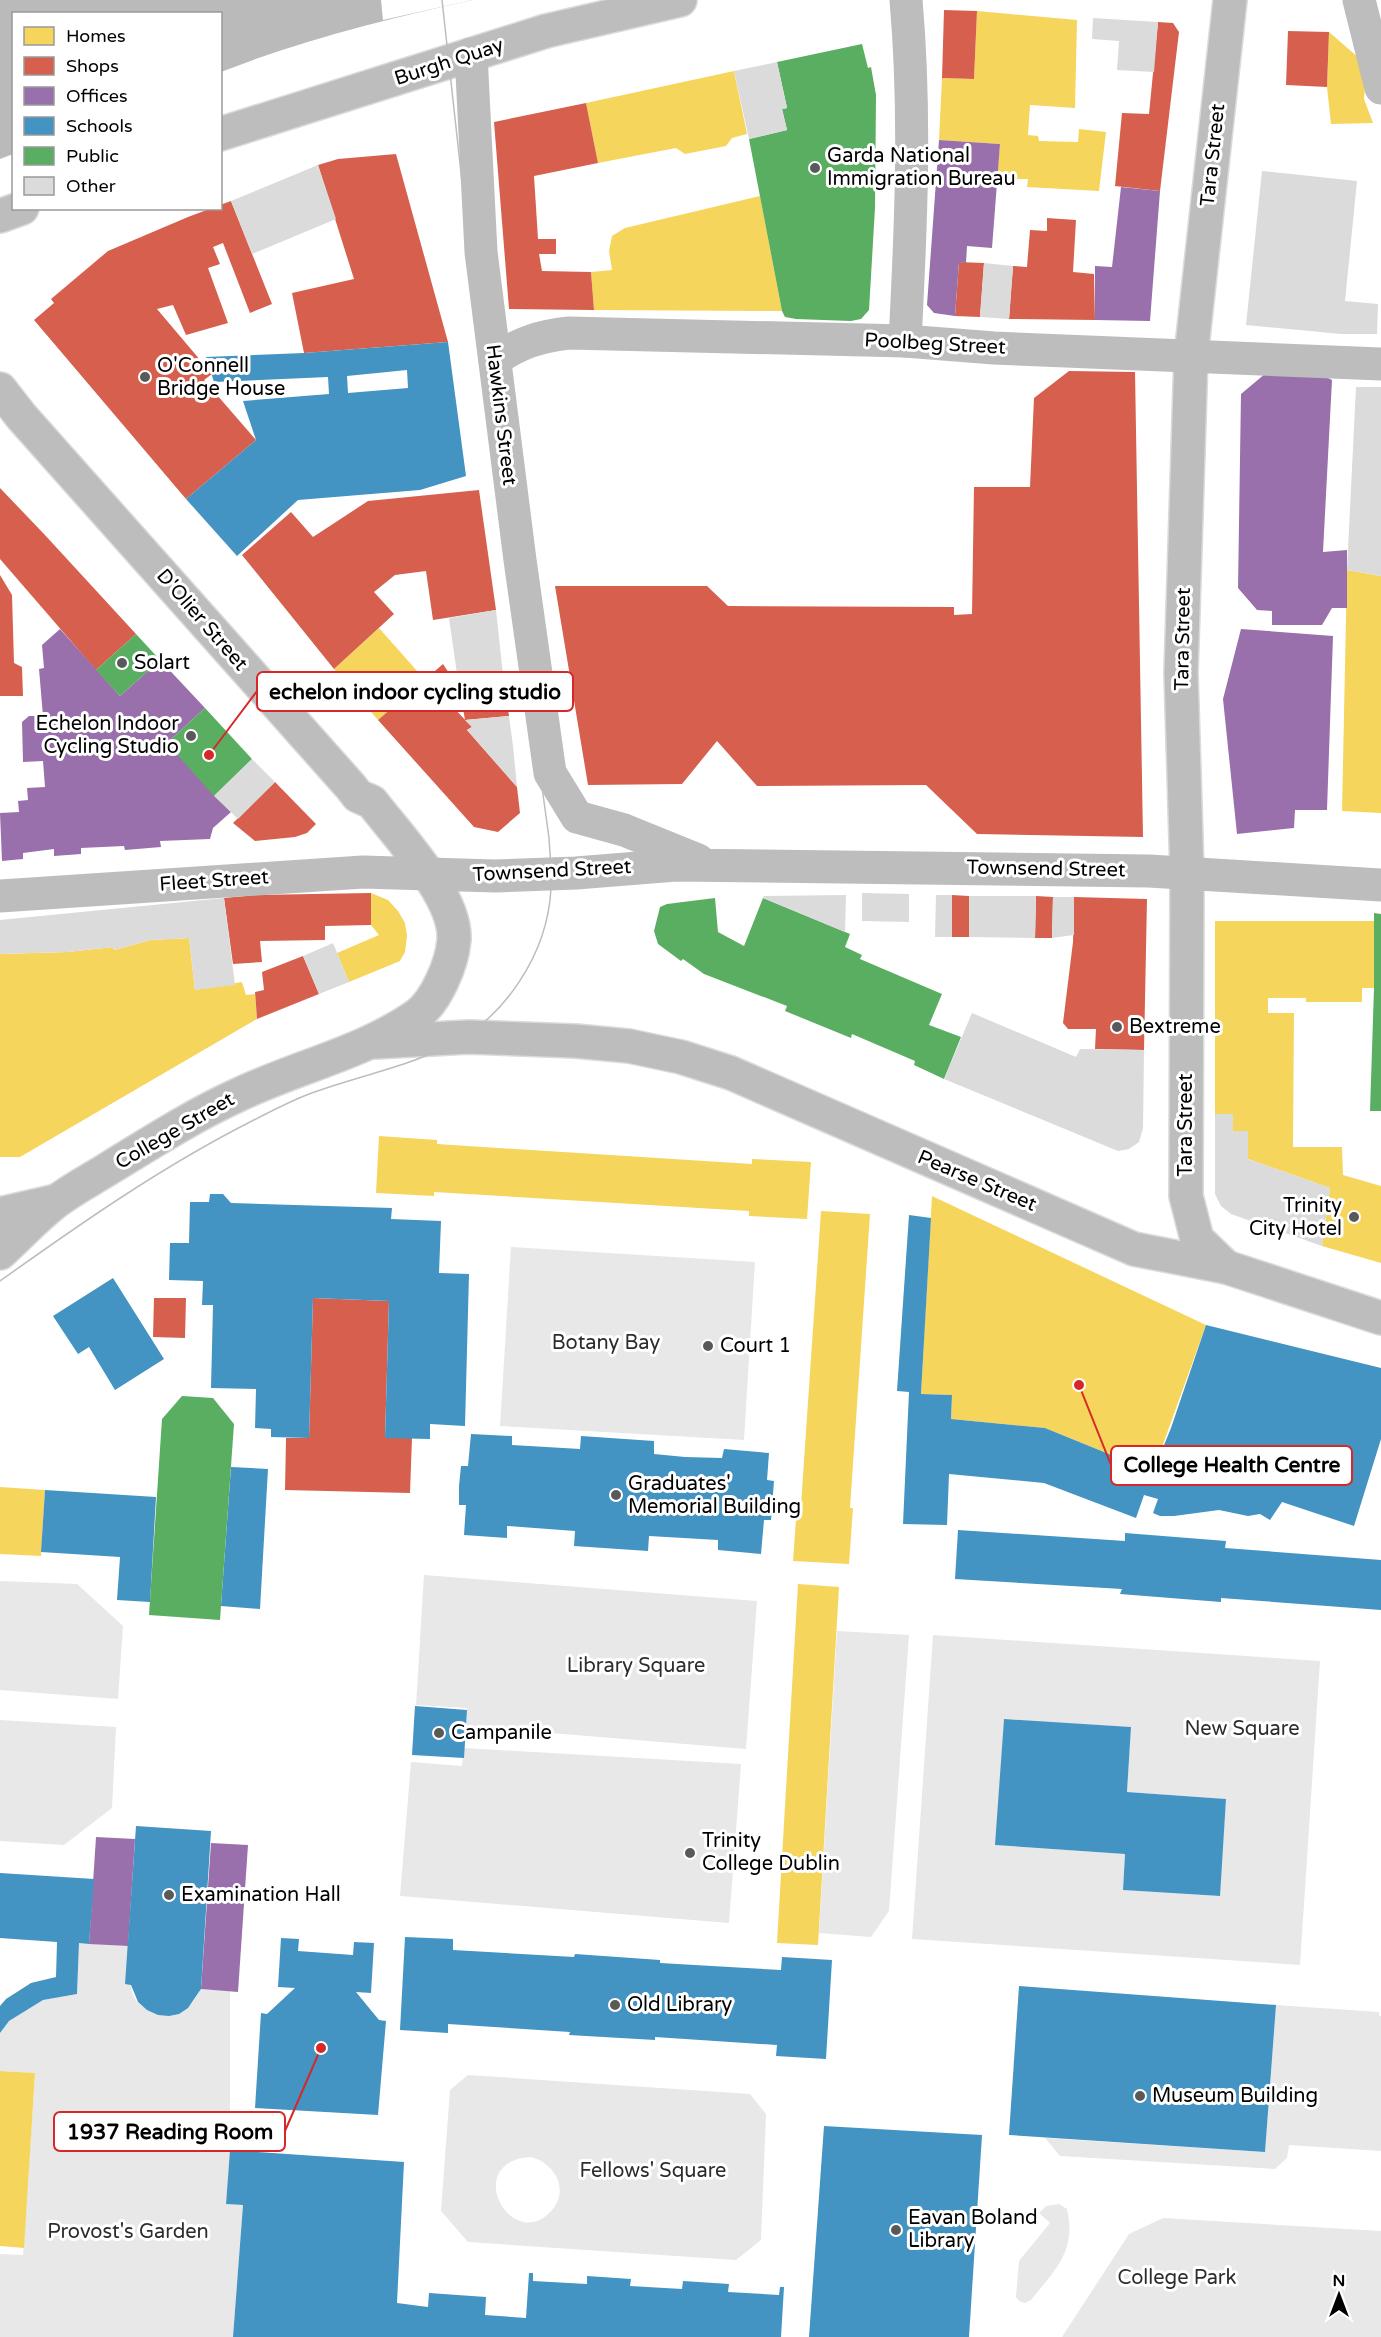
<svg xmlns="http://www.w3.org/2000/svg" width="1381" height="2337" font-family="'Varela Round',sans-serif">
<style>
.green{fill:#e8e8e8;fill-rule:evenodd}
.water{fill:#bababa}
.pier{fill:#fff}
.homes{fill:#f6d55c}
.shops{fill:#d6604d}
.offices{fill:#9970ab}
.schools{fill:#4393c3;fill-rule:evenodd}
.public{fill:#5aae61}
.building{fill:#dbdbdb}
.lines{fill:none;stroke-linecap:round;stroke-linejoin:round}
.major-casing{stroke:#dbdbdb;stroke-width:36}
.minor{stroke:#bdbdbd;stroke-width:33}
.major{stroke:#bdbdbd;stroke-width:33}
.tram{stroke:#bdbdbd;stroke-width:1.5}
.poi-dot{fill:#595959;stroke:#fff;stroke-width:2}
.labels{text-anchor:middle;dominant-baseline:central;stroke-width:6;stroke-linejoin:round;paint-order:stroke}
.street-label{font-size:20px;fill:#000;stroke:#fff}
.poi-label{font-size:20px;fill:#000;stroke:#fff;text-anchor:start}
.park-label{font-size:20px;fill:#2c2c2c;stroke:#fff}
.leader{fill:none;stroke:#d62828;stroke-width:2}
.callout-dot{fill:#d62828;stroke:#fff;stroke-width:2}
.callout{fill:#fff;stroke:#d62828;stroke-width:2}
.callout-label{font-size:21px;text-anchor:middle;font-weight:bold;fill:#000}
</style>
<rect width="100%" height="100%" fill="#fff"/>
<g class="green">
<path d="M511,1247L755,1262L744,1440L500,1426Z"/>
<path d="M424,1575L757,1601L746,1749L466,1726L467,1708L416,1705Z"/>
<path d="M0,1581L77,1584L123,1626L118,1699L0,1690Z"/>
<path d="M837,1631L909,1635L889,1911L871,1937L819,1933Z"/>
<path d="M933,1635L1320,1661L1300,1965L912,1939ZM1004,1720L1131,1727L1127,1792L1226,1799L1219,1896L1123,1890L1125,1854L996,1845Z"/>
<path d="M0,1720L116,1727L112,1808L64,1845L0,1841Z"/>
<path d="M464,1748L741,1764L729,1923L400,1896L411,1762L462,1766Z"/>
<path d="M79,1943L128,1946C129,1963 127,1987 137,2002C140,2005 145,2007 149,2010C172,2024 190,2010 201,1989L230,1991V2150L226,2204L243,2205L233,2337H0V2254L23,2255L35,2073L0,2071V2033L9,2021L43,2000L77,1994Z"/>
<path d="M1276,2005L1379,2012V2016H1381V2151L1289,2145L1287,2158L1275,2169L1060,2156L1045,2138L1265,2152Z"/>
<path d="M468,2075L750,2094L766,2114L761,2240L736,2260L468,2242L441,2211L450,2090ZM531,2157C554,2163 570,2189 552,2210C512,2256 460,2161 531,2157Z"/>
<path d="M1059,2204L1067,2209C1077,2251 1055,2270 1031,2300L1025,2303L1019,2301L1016,2297L1019,2261L1050,2223L1039,2213L1046,2206Z"/>
<path d="M1163,2218L1381,2231V2337H1062L1129,2234Z"/>
</g>
<path class="water" d="M0,0H472C387,19 302,40 221,72L220,14H14L13,154L0,159Z"/>
<path class="pier" d="M381,0H472L383,20Z"/>
<g class="homes">
<path d="M977,11L1077,20L1075,108L1030,105L1028,135L1038,136L1039,141L1078,142L1079,129L1106,132L1099,191L1027,187L1028,179H997L1000,144L939,140L942,78L974,79Z"/>
<path d="M1329,32L1367,65L1364,99L1373,123L1331,124L1327,87Z"/>
<path d="M734,71L747,134L732,138L726,146L685,154L676,148L598,163L586,103Z"/>
<path d="M760,196L782,311L594,310L591,272L612,270L609,251L612,236L625,228Z"/>
<path d="M1347,570L1381,576V813L1342,811Z"/>
<path d="M379,628L425,680L378,720L334,669Z"/>
<path d="M371,893L388,900L398,911L405,923L407,936L405,952L400,961L349,982L337,953L379,935L371,925Z"/>
<path d="M1215,921H1374V988H1362V1002H1306V998H1268V1013H1294L1293,1147H1342L1343,1175L1381,1186V1263L1322,1246L1330,1188L1248,1159V1131H1233V1114H1215Z"/>
<path d="M189,938L195,990L242,982L246,995L255,994L257,1019L20,1157H0V954L68,952L113,947L114,950L151,940Z"/>
<path d="M379,1136L437,1140V1144L673,1159L752,1164V1159L811,1162L807,1219L749,1216V1211L434,1192V1196L376,1193Z"/>
<path d="M932,1196L1206,1325L1153,1472L1045,1428L951,1419L952,1395L921,1394Z"/>
<path d="M821,1211L870,1214L850,1508H853L849,1564L793,1561L797,1505H801Z"/>
<path d="M0,1487L45,1490L41,1556L0,1554Z"/>
<path d="M798,1584L839,1587L818,1945L777,1943Z"/>
<path d="M0,2071L35,2073L24,2248L0,2246Z"/>
</g>
<g class="shops">
<path d="M944,10L977,11L974,79L942,78Z"/>
<path d="M1158,22L1173,23L1179,32L1160,191L1115,186L1122,113L1149,114Z"/>
<path d="M1288,31L1329,32L1327,87L1286,85Z"/>
<path d="M586,103L598,163L534,176L538,239H556V254H539L542,271L591,272L594,310L509,309L494,122Z"/>
<path d="M396,154L448,342L304,353L292,293L354,279L318,165L338,159Z"/>
<path d="M231,201L272,304L250,313L223,243L213,247L220,264L208,268L228,323L186,335L173,305L157,309L212,374L204,380L256,440L186,499L34,320L54,303L51,299L108,251L188,217L212,208H220V205Z"/>
<path d="M1047,218L1076,220L1073,272L1094,274L1095,320L1009,319L1013,266L1027,267L1030,230L1047,231Z"/>
<path d="M959,262L984,263L980,317L955,316Z"/>
<path d="M1069,371L1135,372L1143,837L977,834L926,785L757,786L717,741L682,784L588,785L555,586H707L728,606L954,607V615L972,614L974,487H1030L1034,398Z"/>
<path d="M0,488L44,534L136,634L96,670L0,559Z"/>
<path d="M479,490L496,610L433,620L426,571L395,575L374,592L394,614L334,669L242,555L291,512L313,537L368,501Z"/>
<path d="M0,575L12,595L14,663L22,667L23,696H0Z"/>
<path d="M443,664L453,679L445,687L453,697L449,703L472,727L467,730L517,787L520,813L498,832L474,827L378,720Z"/>
<path d="M503,675L509,716L465,720L458,681Z"/>
<path d="M275,782L316,824L307,833L295,837L255,841L233,823Z"/>
<path d="M371,893V925L325,926V940L260,941L262,962L233,964L224,898L256,895Z"/>
<path d="M952,895L969,896V937H952Z"/>
<path d="M1036,896L1053,897L1052,938H1035Z"/>
<path d="M1074,897L1147,899L1144,1050L1095,1049L1096,1029H1068L1063,1023L1073,942Z"/>
<path d="M303,956L319,994L257,1019L255,992L264,990L262,972Z"/>
<path d="M154,1298H186L185,1338L153,1337Z"/>
<path d="M313,1298L389,1301L385,1438H412L410,1493L285,1490L286,1438H309Z"/>
</g>
<g class="offices">
<path d="M939,140L1000,144L992,248L967,246L966,263L959,262L955,316L934,313L927,305Z"/>
<path d="M1121,187L1160,191L1150,321L1095,320V266L1112,267Z"/>
<path d="M1266,373L1322,375L1332,380L1323,552L1347,550V608H1332L1322,625H1272V611L1257,610L1238,588L1241,394Z"/>
<path d="M60,629L120,696L160,660L205,708L167,743L231,812L213,828L210,839L160,841L161,847L125,850L124,846L81,848V854L54,856V849L23,853V859L2,861L0,813L19,812L18,801L28,800L27,788L45,787L43,761L23,762L22,722L29,716H43L39,669L44,668L42,645Z"/>
<path d="M1241,629L1333,636L1327,810H1295L1294,828L1237,834L1223,699Z"/>
<path d="M96,1837L135,1839L128,1946L89,1944Z"/>
<path d="M211,1843L248,1845L238,1992L201,1989Z"/>
</g>
<g class="schools">
<path d="M448,342L466,476L420,490L298,500L237,556L186,499L256,440L243,401L329,394L328,377L214,382L206,357L304,353ZM407,370L408,388L348,393L347,376Z"/>
<path d="M210,1194H223L231,1203L392,1208L391,1219L441,1221L439,1273L469,1274L465,1426L430,1424V1439L385,1438L389,1301L313,1298L309,1438L271,1437V1429L255,1428L256,1389L211,1388L213,1305H202L203,1281L169,1280L170,1243H189L190,1202H209Z"/>
<path d="M909,1215L931,1218L921,1394L952,1395L951,1419L1045,1428L1153,1472L1171,1428L1206,1325L1381,1368V1439L1354,1526L1282,1502L1270,1520L1260,1514L1248,1516L1219,1510L1174,1516H1160L1153,1513L1158,1499L1144,1495L1136,1518L1044,1483L949,1474L947,1525L903,1524L909,1392L897,1391Z"/>
<path d="M113,1278L164,1359L115,1390L89,1347L78,1354L53,1316Z"/>
<path d="M471,1434L512,1436V1445L580,1449L581,1436L654,1441V1454L685,1457L722,1458L724,1449L769,1453L767,1480L774,1481L771,1520H764L761,1554L718,1550V1540L649,1536L648,1551L574,1546L575,1531L507,1526V1538L464,1535L466,1505H459V1486L461,1466H468Z"/>
<path d="M231,1467L268,1469L260,1609L221,1606Z"/>
<path d="M45,1490L156,1497L150,1602L117,1600L120,1557L41,1552Z"/>
<path d="M958,1530L1125,1541V1533L1226,1541L1225,1548L1381,1560V1610L1221,1598V1602L1120,1594L1122,1589L955,1579Z"/>
<path d="M415,1706L467,1710L464,1758L412,1755Z"/>
<path d="M1004,1719L1131,1727L1127,1792L1226,1799L1220,1896L1123,1890L1125,1854L995,1845Z"/>
<path d="M136,1826L211,1831L201,1989L188,2008L179,2014L169,2016L158,2015L147,2010L138,2002L131,1985L125,1984Z"/>
<path d="M0,1873L94,1879L89,1944L79,1943L77,1994L43,2000L9,2021L0,2033V2006L6,1999L31,1983L56,1977L57,1942L0,1938Z"/>
<path d="M405,1937L453,1939V1950L574,1957L575,1954L660,1960V1963L781,1970L782,1957L832,1960L826,2059L776,2056L777,2045L655,2037V2040L569,2035L570,2032L448,2024V2033L400,2030Z"/>
<path d="M281,1938L299,1939L298,1951L353,1955L354,1942L374,1943L371,1993L356,1992L379,2020L386,2021L378,2115L255,2108L261,2013L267,2014L295,1988L278,1987Z"/>
<path d="M1019,1986L1276,2005L1265,2152L1009,2135Z"/>
<path d="M824,2126L982,2135L969,2337H809Z"/>
<path d="M230,2150L404,2162L397,2303L428,2307L429,2293L486,2297L485,2315L526,2318L529,2273H533V2281L587,2284V2276L631,2279L630,2286L682,2289L683,2281L729,2284L728,2292L779,2295L780,2287H784L781,2337H233L243,2205L226,2204Z"/>
</g>
<g class="public">
<path d="M862,44L868,68L871,67L876,95L875,208L869,310L861,319L851,321L796,319L785,317L782,311L749,139L787,130L782,109L787,108L777,62Z"/>
<path d="M136,634L160,660L120,696L96,670Z"/>
<path d="M205,708L252,759L214,796L167,743Z"/>
<path d="M715,898L718,932L744,946L763,898L850,934L845,947L862,955L860,959L942,994L929,1025L961,1037L944,1079L914,1065L915,1061L852,1034L851,1038L785,1011L787,1006L704,974L683,959L681,961L658,944L654,931L660,907L667,904Z"/>
<path d="M1374,913L1381,914V1111H1370L1374,988Z"/>
<path d="M182,1396L213,1398L234,1424L220,1620L149,1615L162,1419Z"/>
</g>
<g class="building">
<path d="M1093,18L1158,22L1154,72L1117,70L1119,41L1092,39Z"/>
<path d="M777,62L787,108L782,109L787,130L749,139L734,71Z"/>
<path d="M318,165L336,219L252,254L231,201Z"/>
<path d="M1262,171L1357,181L1345,301L1378,304L1377,334H1341L1246,325Z"/>
<path d="M984,263L1013,266L1009,319L980,317Z"/>
<path d="M1356,387H1381V576L1347,570Z"/>
<path d="M496,610L503,675L458,681L449,618Z"/>
<path d="M509,716L513,746L517,787L467,730L472,727L465,720Z"/>
<path d="M252,759L275,782L238,819L214,796Z"/>
<path d="M862,893L909,894V922L862,921Z"/>
<path d="M846,895L845,932L763,898L764,896Z"/>
<path d="M936,895H952V937H935Z"/>
<path d="M969,896H1036L1035,938L969,937Z"/>
<path d="M1053,897H1074V935L1052,938Z"/>
<path d="M224,898L235,985L195,990L189,938L151,940L114,950L113,947L68,952L0,954V920Z"/>
<path d="M333,943L349,982L319,994L303,956Z"/>
<path d="M972,1013L1076,1057L1080,1049L1144,1050L1143,1128L1139,1142L1129,1149L1118,1151L944,1079Z"/>
<path d="M1215,1114H1233V1131H1248V1159L1330,1188L1322,1246L1231,1214L1221,1206L1215,1194Z"/>
</g>
<g class="lines">
<defs>
<g id="major">
<path d="M220,134L546,31L680,0"/>
<path d="M0,216L22,208"/>
<path d="M0,389L21,416L351,787L358,796L372,802C397,835 457,897 454,940C452,964 436,1002 416,1016C363,1053 296,1067 238,1095C194,1115 152,1142 111,1167C94,1178 74,1188 57,1201C37,1216 19,1236 0,1253"/>
<path d="M375,1042L469,1037L575,1041L629,1046L681,1057L731,1073L1134,1249L1226,1267L1381,1318"/>
<path d="M0,1214L56,1201"/>
<path d="M1226,1267L1197,1239L1186,1196L1187,873L1181,673L1191,356L1230,0"/>
</g>
</defs>
<use href="#major" class="major-casing"/>
<g class="minor">
<path d="M1359,0L1381,88"/>
<path d="M471,54L481,252L520,560L550,773L577,817L624,830L698,860"/>
<path d="M905,341C911,227 916,113 906,0"/>
<path d="M495,360C519,343 540,336 569,333L905,341L994,348L1381,364"/>
<path d="M0,896L363,872L495,876L576,873L676,865L1149,871L1381,885"/>
</g>
<use href="#major" class="major"/>
<path class="tram" d="M0,1281C80,1224 160,1168 248,1123C268,1113 288,1102 309,1094C354,1077 403,1068 446,1047C505,1019 548,953 551,888C552,872 550,855 549,838L494,437L463,191L442,0"/>
</g>
<g class="poi-dot">
<circle cx="815" cy="168" r="6"/>
<circle cx="145" cy="377" r="6"/>
<circle cx="122" cy="663" r="6"/>
<circle cx="191" cy="736" r="6"/>
<circle cx="1117" cy="1027" r="6"/>
<circle cx="1354" cy="1217" r="6"/>
<circle cx="708" cy="1346" r="6"/>
<circle cx="616" cy="1495" r="6"/>
<circle cx="439" cy="1733" r="6"/>
<circle cx="690" cy="1853" r="6"/>
<circle cx="169" cy="1895" r="6"/>
<circle cx="615" cy="2005" r="6"/>
<circle cx="1140" cy="2096" r="6"/>
<circle cx="896" cy="2230" r="6"/>
</g>
<g class="labels">
<g class="street-label">
<text transform="translate(449 62) rotate(-18)">Burgh Quay</text>
<text transform="translate(1213 155) rotate(-84)">Tara Street</text>
<text transform="translate(935 344) rotate(3)">Poolbeg Street</text>
<text transform="translate(501 415) rotate(83)">Hawkins Street</text>
<text transform="translate(202 620) rotate(49)">D'Olier Street</text>
<text transform="translate(1183 639) rotate(-89)">Tara Street</text>
<text transform="translate(1046 869) rotate(1)">Townsend Street</text>
<text transform="translate(552 871) rotate(-3)">Townsend Street</text>
<text transform="translate(214 881) rotate(-4)">Fleet Street</text>
<text transform="translate(1186 1125) rotate(-90)">Tara Street</text>
<text transform="translate(175 1131) rotate(-30)">College Street</text>
<text transform="translate(977 1181) rotate(23)">Pearse Street</text>
</g>
<g class="poi-label">
<text x="827" y="156">Garda National<tspan x="827" dy="23">Immigration Bureau</tspan></text>
<text x="157" y="366">O'Connell<tspan x="157" dy="23">Bridge House</tspan></text>
<text x="134" y="663">Solart</text>
<text x="179" y="724" text-anchor="end">Echelon Indoor<tspan x="179" dy="23">Cycling Studio</tspan></text>
<text x="1129" y="1027">Bextreme</text>
<text x="1342" y="1206" text-anchor="end">Trinity<tspan x="1342" dy="23">City Hotel</tspan></text>
<text x="720" y="1346">Court 1</text>
<text x="628" y="1484">Graduates'<tspan x="628" dy="23">Memorial Building</tspan></text>
<text x="451" y="1733">Campanile</text>
<text x="702" y="1841">Trinity<tspan x="702" dy="23">College Dublin</tspan></text>
<text x="181" y="1895">Examination Hall</text>
<text x="627" y="2005">Old Library</text>
<text x="1152" y="2096">Museum Building</text>
<text x="908" y="2218">Eavan Boland<tspan x="908" dy="23">Library</tspan></text>
</g>
<g class="park-label">
<text x="606" y="1343">Botany Bay</text>
<text x="636" y="1666">Library Square</text>
<text x="1242" y="1729">New Square</text>
<text x="653" y="2171">Fellows' Square</text>
<text x="128" y="2232">Provost's Garden</text>
<text x="1177" y="2278">College Park</text>
</g>
</g>
<path class="leader" d="M209 755L257 691M1079 1385L1111 1465M321 2048L285 2131"/>
<g class="callout-dot">
<circle cx="209" cy="755" r="6"/>
<circle cx="1079" cy="1385" r="6"/>
<circle cx="321" cy="2048" r="6"/>
</g>
<g class="callout">
<rect x="257" y="672" width="316" height="39" rx="6"/>
<rect x="1111" y="1446" width="241" height="39" rx="6"/>
<rect x="54" y="2112" width="231" height="39" rx="6"/>
</g>
<g class="callout-label">
<text x="415" y="699">echelon indoor cycling studio</text>
<text x="1232" y="1472">College Health Centre</text>
<text x="170" y="2139">1937 Reading Room</text>
</g>
<rect x="12" y="12" width="210" height="198" fill="#ffffff" stroke="#999999" stroke-width="1.5"/>
<rect x="24" y="27" width="30" height="18" fill="#f6d55c" stroke="#999999" stroke-width="1.5"/>
<text x="66" y="42" font-size="18" fill="#000000">Homes</text>
<rect x="24" y="57" width="30" height="18" fill="#d6604d" stroke="#999999" stroke-width="1.5"/>
<text x="66" y="72" font-size="18" fill="#000000">Shops</text>
<rect x="24" y="87" width="30" height="18" fill="#9970ab" stroke="#999999" stroke-width="1.5"/>
<text x="66" y="102" font-size="18" fill="#000000">Offices</text>
<rect x="24" y="117" width="30" height="18" fill="#4393c3" stroke="#999999" stroke-width="1.5"/>
<text x="66" y="132" font-size="18" fill="#000000">Schools</text>
<rect x="24" y="147" width="30" height="18" fill="#5aae61" stroke="#999999" stroke-width="1.5"/>
<text x="66" y="162" font-size="18" fill="#000000">Public</text>
<rect x="24" y="177" width="30" height="18" fill="#dbdbdb" stroke="#999999" stroke-width="1.5"/>
<text x="66" y="192" font-size="18" fill="#000000">Other</text>
<g transform="translate(1339 2295)" stroke="#ffffff" stroke-width="4.5" paint-order="stroke">
<path d="M0-4.5L10 22L0 15L-10 22Z" fill="#000000"/>
<text y="-9" font-size="16" font-weight="bold" text-anchor="middle" fill="#000000">N</text>
</g>
</svg>
